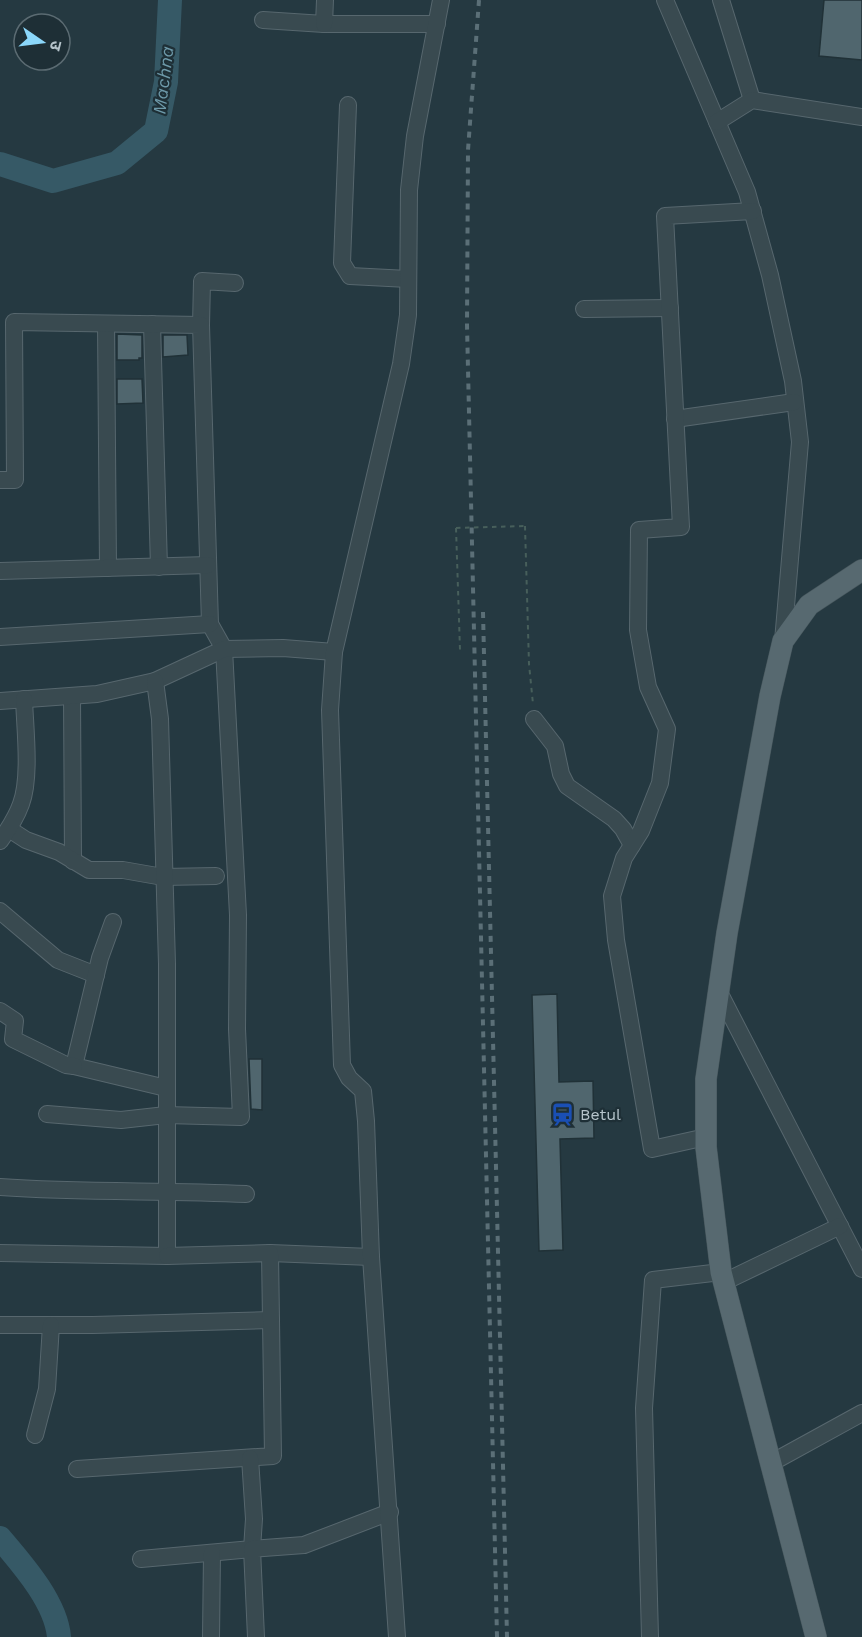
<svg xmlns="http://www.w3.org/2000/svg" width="862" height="1637" font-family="'Work Sans','Noto Sans Devanagari',sans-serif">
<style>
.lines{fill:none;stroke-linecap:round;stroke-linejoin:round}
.river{stroke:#365966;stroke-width:24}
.building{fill:#50666e;stroke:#203137;stroke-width:1.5}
.minor-casing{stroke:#57676e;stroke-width:18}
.major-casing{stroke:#46565c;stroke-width:22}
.path{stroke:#475f5b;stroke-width:2;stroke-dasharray:4.5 4.5;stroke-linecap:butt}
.minor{stroke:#394a50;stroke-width:16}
.major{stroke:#576970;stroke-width:21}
.rail{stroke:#5b6f77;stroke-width:4;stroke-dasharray:6 6;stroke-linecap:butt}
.path-bridge{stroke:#475f5b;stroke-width:2;stroke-dasharray:4.5 4.5;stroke-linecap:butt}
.labels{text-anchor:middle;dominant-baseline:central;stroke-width:4.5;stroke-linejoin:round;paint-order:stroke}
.poi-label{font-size:16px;fill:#b6c4cb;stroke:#1e2f36;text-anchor:start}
.water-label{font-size:18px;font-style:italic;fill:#6e9aaa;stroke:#1e2f36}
</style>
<rect width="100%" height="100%" fill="#253941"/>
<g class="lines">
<g class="river">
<path d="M0,164L53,181L117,163L156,131L166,82L170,0"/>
<path d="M0,1538C22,1564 56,1602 59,1637"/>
</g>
</g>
<g class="building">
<path d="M824,0H862V60L819,56Z"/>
<path d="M117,334L142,335V358H139V360H117Z"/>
<path d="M163,335H187L188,355L163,357Z"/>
<path d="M117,379H142L143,403L117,404Z"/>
<path d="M557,994L559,1082L593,1081L594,1138L560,1139L563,1250L539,1251L532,995Z"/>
<path d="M249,1059H262V1110L251,1109Z"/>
</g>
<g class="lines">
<defs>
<g id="minor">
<path d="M665,0L747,192L770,275L793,381L800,442L783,641"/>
<path d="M721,0L752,100"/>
<path d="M263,20L324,24H437"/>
<path d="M324,24L325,0"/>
<path d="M348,105L342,263L350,276L408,279"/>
<path d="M717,122L752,100L862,117"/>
<path d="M584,309L670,308"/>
<path d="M106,324L108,568"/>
<path d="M152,324L159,567"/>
<path d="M201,325L202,281L235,283"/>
<path d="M675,419L794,402"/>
<path d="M0,480H15L14,322L201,325L210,624L224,649L238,915L237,1029L241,1117L166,1115L121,1120L47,1114"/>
<path d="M0,571L208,565"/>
<path d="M0,637L210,624"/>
<path d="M72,696L73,861"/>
<path d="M0,701L97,694L155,681L224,649L283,648L334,652"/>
<path d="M534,719L555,746L561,774L567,786L614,819L623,829L632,845"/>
<path d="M9,829L26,840L59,852L89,870H123L163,877L216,876"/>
<path d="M0,841C8,830 16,818 21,804C31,777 25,729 24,699"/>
<path d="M0,911L58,960L96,975"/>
<path d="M113,922L100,958L74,1066L166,1088"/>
<path d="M719,992L862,1269"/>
<path d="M0,1011L15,1021L13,1039L66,1065L74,1066"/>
<path d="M706,1137L652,1149L616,940L612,896L624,858L641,831L660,783L667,729L648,687L638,630L639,530L681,527L665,216L753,211"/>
<path d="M0,1187C82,1193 164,1190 246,1194"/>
<path d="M0,1253L167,1256V964L160,719L155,681"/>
<path d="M270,1253L371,1257"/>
<path d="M724,1282L840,1226"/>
<path d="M0,1325H93L271,1320"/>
<path d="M35,1435L47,1389L51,1325"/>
<path d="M771,1463L862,1413"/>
<path d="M77,1469L273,1456L270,1253L167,1256"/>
<path d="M141,1559L252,1549L254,1519L250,1458"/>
<path d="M211,1637L212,1553"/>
<path d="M256,1637L252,1549L304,1545L390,1512"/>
<path d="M397,1637L371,1257L366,1121L363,1091L349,1078L342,1065L330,710L334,652L401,364L408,315L409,190L415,136L441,0"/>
<path d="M650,1637L644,1408L653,1280L721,1272"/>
</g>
<path id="major" d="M816,1637L721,1272L706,1147V1079L727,933L770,696L783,641L809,605L862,570"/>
</defs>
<use href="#minor" class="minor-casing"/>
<use href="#major" class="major-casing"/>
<g class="path">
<path d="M525,526L529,664L533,704"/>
<path d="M456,528L460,650"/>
</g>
<use href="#minor" class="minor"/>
<use href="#major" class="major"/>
<g class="rail">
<path d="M479,0L468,150L467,325L497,1637"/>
<path d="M483,612L507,1637"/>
</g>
<path class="path-bridge" d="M456,528L525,526"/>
</g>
<defs>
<symbol id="station-bare" viewBox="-9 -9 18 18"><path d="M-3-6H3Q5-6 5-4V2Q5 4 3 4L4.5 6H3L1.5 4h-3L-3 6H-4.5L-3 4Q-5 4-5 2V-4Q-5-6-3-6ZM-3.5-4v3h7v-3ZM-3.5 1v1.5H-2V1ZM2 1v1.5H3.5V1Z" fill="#1a4fb4" stroke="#1e2f36" stroke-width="2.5" paint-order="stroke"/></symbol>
</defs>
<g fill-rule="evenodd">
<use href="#station-bare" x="546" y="1098" width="33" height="33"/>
</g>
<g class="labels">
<g class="poi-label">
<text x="580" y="1114">Betul</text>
</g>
<g class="water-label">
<text transform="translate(163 80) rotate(-83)">Machna</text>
</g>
</g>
<g transform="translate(42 42) rotate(104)"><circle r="28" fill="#1e2f36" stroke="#5b6b72" stroke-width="1.5"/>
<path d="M0-4.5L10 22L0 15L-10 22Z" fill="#8bd7fa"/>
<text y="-9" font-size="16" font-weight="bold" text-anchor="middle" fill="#b6c4cb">उ</text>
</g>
</svg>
